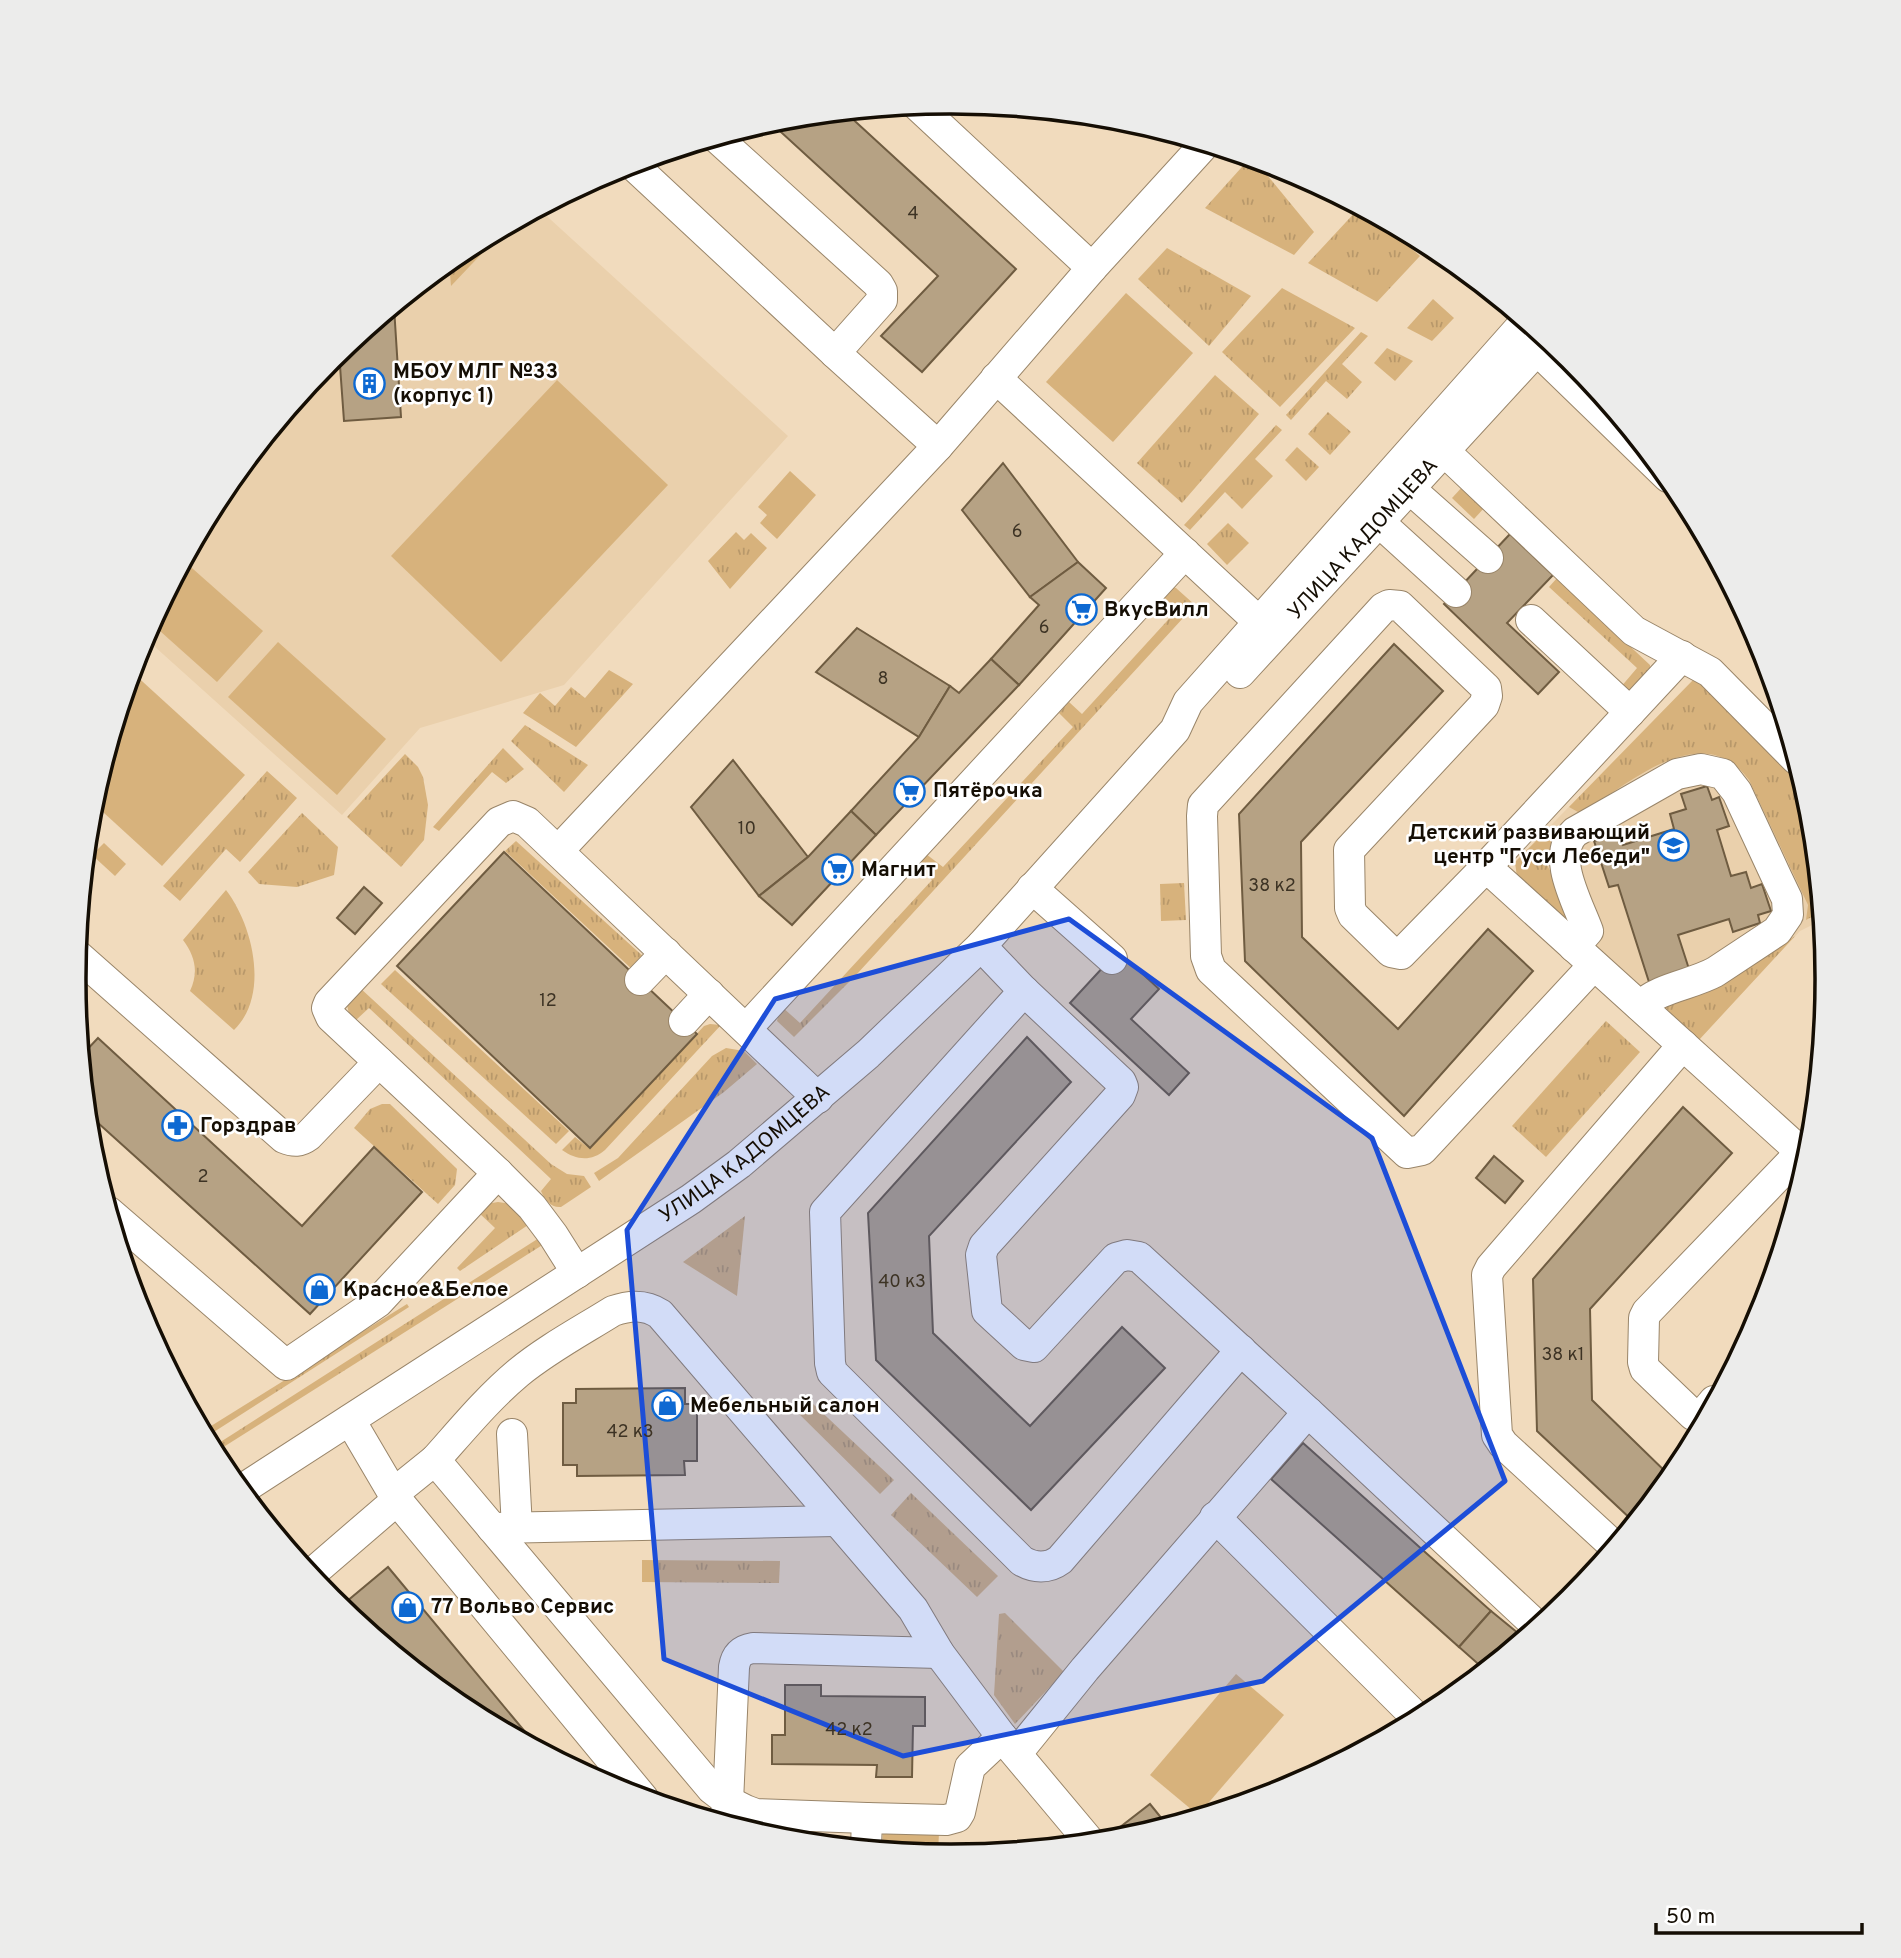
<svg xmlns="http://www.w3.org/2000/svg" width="1901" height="1958" font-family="Overpass,sans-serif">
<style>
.built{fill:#ead0ac}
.grass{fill:url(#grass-tufts)}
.garden{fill:#d7b27c}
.building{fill:#b6a284;stroke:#6f5c41;stroke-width:2}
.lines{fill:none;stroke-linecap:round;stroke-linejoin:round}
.minor-casing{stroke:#998569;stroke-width:32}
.minor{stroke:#fff;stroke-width:30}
.marked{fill:#1d4ed8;fill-opacity:0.2;stroke:#1d4ed8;stroke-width:5;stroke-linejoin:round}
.labels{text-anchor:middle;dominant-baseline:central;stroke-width:5;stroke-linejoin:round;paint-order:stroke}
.number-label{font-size:18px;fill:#3d3324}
.poi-label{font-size:21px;font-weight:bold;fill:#150e04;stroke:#fff;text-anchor:start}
.street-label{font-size:21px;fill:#150e04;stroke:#fff}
.rim{fill:none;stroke:#150e04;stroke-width:3.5}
</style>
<defs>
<pattern id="grass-tufts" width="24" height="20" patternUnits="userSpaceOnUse" patternTransform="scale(1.75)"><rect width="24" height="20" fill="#d7b27c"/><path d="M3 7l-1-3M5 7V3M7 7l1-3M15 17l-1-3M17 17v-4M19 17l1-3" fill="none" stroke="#b8986a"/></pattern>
</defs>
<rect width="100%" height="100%" fill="#f1dbbd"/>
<g class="built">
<path d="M539,209L788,436L564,685L420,728L342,815L144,637L222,491L331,359L464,250Z"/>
<path d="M1695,678L1804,787L1811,808L1822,920L1800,931L1698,1041L1517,877L1515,862Z"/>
</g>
<g class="grass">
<path d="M1250,158L1254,159L1314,232L1294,255L1205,208Z"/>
<path d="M1359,208L1374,216L1420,256L1377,302L1308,263Z"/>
<path d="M508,226L451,286L449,261L464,250Z"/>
<path d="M1167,248L1251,296L1209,346L1138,279Z"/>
<path d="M1282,288L1355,328L1280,407L1222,352Z"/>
<path d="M1433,299L1454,318L1432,341L1407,328Z"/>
<path d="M1361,332L1368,336L1342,364L1362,382L1347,399L1326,381L1291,420L1286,415Z"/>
<path d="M1387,348L1413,361L1395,381L1374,363Z"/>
<path d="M1215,375L1259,414L1182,503L1137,463Z"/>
<path d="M1328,412L1351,432L1330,455L1308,434Z"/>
<path d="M1276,425L1282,430L1255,459L1273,476L1242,509L1225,492L1190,530L1184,525Z"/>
<path d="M1297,447L1319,467L1306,481L1285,460Z"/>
<path d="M1464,485L1486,506L1474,519L1452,498Z"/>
<path d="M1228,523L1249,543L1227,565L1207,544Z"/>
<path d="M736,532L744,540L751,533L767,548L730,589L708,561Z"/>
<path d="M1557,578L1650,665V669L1628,695L1620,688L1637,668L1549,587Z"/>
<path d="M1172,587L1176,588L1195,605L857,974L794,1037L777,1021L781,1006L800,1023L932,880L915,865L926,854L943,867L1073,727L1059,713L1069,702L1082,714L1177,610L1162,595Z"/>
<path d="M609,670L633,684L576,747L523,713L540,693L555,706L571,687L585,698Z"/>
<path d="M1695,678L1804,787L1811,808L1821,912L1806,920L1808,905L1749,780C1704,718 1633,780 1588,809L1578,812L1569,807Z"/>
<path d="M525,725L588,765L564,792L511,741Z"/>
<path d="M503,748L524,769L506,783L492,772L439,831L433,827Z"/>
<path d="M405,754L418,767L423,777L428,805L424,840L401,867L347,817Z"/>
<path d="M267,771L297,798L240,862L226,849L180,901L163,886Z"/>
<path d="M302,813L338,847L334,875L297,887L259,884L248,872Z"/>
<path d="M1548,829C1561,845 1552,845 1545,861C1553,880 1578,901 1566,922L1517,877L1515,862Z"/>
<path d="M516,841L646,959L635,972L505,851Z"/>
<path d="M1184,883L1186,920L1161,921L1160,884Z"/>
<path d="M226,890C253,925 270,995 234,1030L190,991C199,972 195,956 183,940Z"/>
<path d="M1795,936L1698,1041L1659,1006L1706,993L1716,988Z"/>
<path d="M395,970L569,1131L556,1144L381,984Z"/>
<path d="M359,987L551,1164L567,1174L584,1176L591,1187L561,1207C551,1208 545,1200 541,1191L551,1179L369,1008L356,1020L349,1014L347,1005Z"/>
<path d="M1606,1021L1640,1052L1546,1157L1512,1126Z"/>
<path d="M710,1024L721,1025L605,1150C591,1162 576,1160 562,1150L575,1137L590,1149L704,1026Z"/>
<path d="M726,1048L744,1051L757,1064L724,1092L599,1181L594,1173L618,1158L712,1056Z"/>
<path d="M382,1104H390L457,1169L455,1185L438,1204L354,1128L370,1109Z"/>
<path d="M498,1202L512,1204L531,1223L460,1271L457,1268L495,1228L478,1212L486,1204Z"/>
<path d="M745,1216L737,1296L683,1262Z"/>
<path d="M539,1238L544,1244L214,1453L211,1448Z"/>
<path d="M407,1304L409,1307L206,1437L203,1431Z"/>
<path d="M812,1403L894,1480L880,1494L790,1405Z"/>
<path d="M911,1493L998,1576L977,1597L891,1515Z"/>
<path d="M642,1560L780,1561L779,1583L642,1582Z"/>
<path d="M1005,1613L1064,1672L1015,1724L994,1695L999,1614Z"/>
<path d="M883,1831L939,1832L938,1855L882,1849Z"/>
</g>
<g class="garden">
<path d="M1126,293L1193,353L1113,442L1046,382Z"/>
<path d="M557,380L668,485L501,662L391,556Z"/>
<path d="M790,471L816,495L777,539L760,523L767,515L758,507Z"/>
<path d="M184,561L263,631L217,682L151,623Z"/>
<path d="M278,642L386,739L337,795L228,697Z"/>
<path d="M132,672L245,775L162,866L92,802Z"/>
<path d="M104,843L126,864L115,876L92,855Z"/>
<path d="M1236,1674L1284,1715L1198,1815L1150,1775Z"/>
</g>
<g class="building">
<path d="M845,112L1016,269L922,372L881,336L938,276L770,122Z"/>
<path d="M394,307L401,417L344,421L339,352Z"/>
<path d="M1003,463L1078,562L1030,597L962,510Z"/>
<path d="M1510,534L1553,575L1507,623L1559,672L1538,694L1444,604Z"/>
<path d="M1078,562L1106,588L1019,685L991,659L1039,605L1030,597Z"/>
<path d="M857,628L950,686L919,737L816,672Z"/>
<path d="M1394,644L1443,691L1301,842L1302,937L1398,1029L1488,929L1533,971L1404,1116L1245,961L1239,814Z"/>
<path d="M991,659L1019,685L876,835L851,811L919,737L950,686L959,693Z"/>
<path d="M733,760L808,857L759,896L691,807Z"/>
<path d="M1707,786L1712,800L1719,797L1729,826L1717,830L1731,876L1746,872L1751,888L1762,884L1771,911L1758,915L1760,923L1733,932L1729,919L1678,935L1689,969L1649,982L1618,885L1609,887L1594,841L1619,833L1623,845L1674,829L1670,814L1686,809L1681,794Z"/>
<path d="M851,811L876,835L792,925L759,896L808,857Z"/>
<path d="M504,852L697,1034L590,1148L397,966Z"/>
<path d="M364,887L382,903L355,934L337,918Z"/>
<path d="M1118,951L1159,989L1131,1019L1189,1073L1169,1095L1070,1003Z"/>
<path d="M1027,1037L1071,1082L929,1236L933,1333L1030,1426L1122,1327L1165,1368L1031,1510L876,1360L868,1213Z"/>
<path d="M98,1038L302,1226L374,1147L422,1192L310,1314L87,1113L81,1056Z"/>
<path d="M1683,1107L1732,1153L1590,1309L1592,1400L1671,1477L1634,1522L1537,1431L1533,1279Z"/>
<path d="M1494,1156L1523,1181L1505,1203L1476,1178Z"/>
<path d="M685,1388V1404H697V1461H684L685,1475L577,1476V1465H563V1403H576V1389Z"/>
<path d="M1303,1443L1491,1611L1459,1647L1271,1479Z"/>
<path d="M388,1567L526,1733L540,1749L463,1708L340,1607Z"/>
<path d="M1491,1611L1524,1638L1485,1670L1459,1647Z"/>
<path d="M785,1685H821V1696L925,1697V1726H913L912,1777H876L877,1765L772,1764V1735H785Z"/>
<path d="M1150,1804L1167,1825L1121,1839L1108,1841L1106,1838Z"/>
</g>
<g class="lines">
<defs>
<g id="minor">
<path d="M917,105L1092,268L938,446"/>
<path d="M632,164L835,353"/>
<path d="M1092,268L1205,144"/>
<path d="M1537,350L1668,477"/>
<path d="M996,378L1259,622"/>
<path d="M1444,451L1634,631L1710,672L1796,759"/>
<path d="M1410,489L1488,558"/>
<path d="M1379,522L1456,592"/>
<path d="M1531,620L1630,712"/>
<path id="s1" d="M1240,673L1547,339"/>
<path d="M558,851L938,446L835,353L882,300V291L878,284L717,138"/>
<path d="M1486,867L1682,656"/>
<path d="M1032,888L1112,959"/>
<path d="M981,946L1024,991L1121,1082L1123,1087L1120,1095L984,1246L981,1255L987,1311L1024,1345L1034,1347L1116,1258L1127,1255L1139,1257L1308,1412"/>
<path d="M1574,947L1588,931C1578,903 1550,856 1575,832L1677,774L1701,769L1723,774L1737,792L1777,878L1787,899L1788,915L1777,931L1715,972C1691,985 1660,987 1640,1006"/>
<path d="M76,954L284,1138C294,1142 300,1142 308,1136L379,1062"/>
<path d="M1594,965L1422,1150L1407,1153L1211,970L1206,956L1202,816L1203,805L1383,608L1389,605L1400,606L1486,688L1487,696L1484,705L1349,850L1350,908L1353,915L1391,952L1401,954L1486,867L1801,1152"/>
<path d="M640,980L666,953"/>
<path d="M1024,991L825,1212L830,1363L832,1372L1022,1561C1034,1568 1048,1569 1060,1560L1241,1350"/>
<path d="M684,1021L709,994"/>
<path d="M746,1029L1185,553"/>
<path d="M109,1212L286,1365L378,1302L498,1173"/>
<path d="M577,1273L553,1235L532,1207L498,1173L331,1017L327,1008L329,1003L499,822L513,816L527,822L818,1098"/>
<path d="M1714,1401L1703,1414L1693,1415L1645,1369L1643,1362L1644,1318L1647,1312L1801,1152L1808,1159"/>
<path d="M350,1420L397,1500L643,1798"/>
<path d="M512,1434L517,1528"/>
<path id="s2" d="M241,1490L691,1199L739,1164L868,1054L981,946L1175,730L1188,702L1525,322"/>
<path d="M394,1493L435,1460"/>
<path d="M1215,1517L1418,1719"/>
<path d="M492,1528L836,1521"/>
<path d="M1614,1546L1503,1444L1497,1435L1487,1275L1491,1267L1683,1045"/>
<path d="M310,1575L397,1500"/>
<path d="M1017,1753L1085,1669L1308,1412L1537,1626"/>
<path d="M725,1817L728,1802L734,1667C736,1655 741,1650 753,1648L939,1653"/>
<path d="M867,1818L756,1814C739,1809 726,1800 712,1789L435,1460C461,1431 487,1399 518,1373C547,1349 581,1331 613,1311C630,1305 645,1304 660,1314L913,1609L939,1653L1002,1737L1090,1842"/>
<path d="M866,1848L867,1818L946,1820L957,1817L960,1812L970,1767L1002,1737"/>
</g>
</defs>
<use href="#minor" class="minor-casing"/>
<use href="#minor" class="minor"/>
</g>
<path class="marked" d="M1069,919L1372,1138L1505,1481L1263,1681L903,1756L664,1659L627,1230L775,999Z"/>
<defs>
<symbol id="building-ring" viewBox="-11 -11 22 22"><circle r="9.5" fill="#fff" stroke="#0e69d2" stroke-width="1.5"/><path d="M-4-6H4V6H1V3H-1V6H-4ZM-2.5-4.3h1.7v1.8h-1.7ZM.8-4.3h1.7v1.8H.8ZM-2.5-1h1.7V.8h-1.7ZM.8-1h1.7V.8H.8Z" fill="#0e69d2"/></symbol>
<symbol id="supermarket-ring" viewBox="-11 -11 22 22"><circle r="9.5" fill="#fff" stroke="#0e69d2" stroke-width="1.5"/><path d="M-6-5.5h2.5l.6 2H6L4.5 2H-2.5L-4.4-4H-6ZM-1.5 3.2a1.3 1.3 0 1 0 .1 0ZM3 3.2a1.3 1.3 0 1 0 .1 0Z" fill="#0e69d2"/></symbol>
<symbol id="school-ring" viewBox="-11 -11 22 22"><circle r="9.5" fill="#fff" stroke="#0e69d2" stroke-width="1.5"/><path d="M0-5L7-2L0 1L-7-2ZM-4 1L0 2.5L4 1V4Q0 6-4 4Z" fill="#0e69d2"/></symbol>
<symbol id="pharmacy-ring" viewBox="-11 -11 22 22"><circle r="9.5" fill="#fff" stroke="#0e69d2" stroke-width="1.5"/><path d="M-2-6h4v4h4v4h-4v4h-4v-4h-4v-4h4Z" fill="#0e69d2"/></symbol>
<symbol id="shop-ring" viewBox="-11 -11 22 22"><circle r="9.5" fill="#fff" stroke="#0e69d2" stroke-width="1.5"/><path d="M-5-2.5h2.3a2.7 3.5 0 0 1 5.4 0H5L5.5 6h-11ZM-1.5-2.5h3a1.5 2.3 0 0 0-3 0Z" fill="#0e69d2"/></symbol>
</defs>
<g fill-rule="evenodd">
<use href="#building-ring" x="352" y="366" width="35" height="35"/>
<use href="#supermarket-ring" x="1064" y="592" width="35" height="35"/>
<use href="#supermarket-ring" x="892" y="774" width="35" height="35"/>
<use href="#school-ring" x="1656" y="828" width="35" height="35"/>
<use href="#supermarket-ring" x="820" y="852" width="35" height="35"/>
<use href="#pharmacy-ring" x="160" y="1108" width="35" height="35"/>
<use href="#shop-ring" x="302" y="1272" width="35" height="35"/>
<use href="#shop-ring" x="650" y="1388" width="35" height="35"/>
<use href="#shop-ring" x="390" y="1590" width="35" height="35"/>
</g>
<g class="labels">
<g class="number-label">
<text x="913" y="214">4</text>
<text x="1017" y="532">6</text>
<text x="1044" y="628">6</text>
<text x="883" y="679">8</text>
<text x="747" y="829">10</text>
<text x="1272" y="886">38 к2</text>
<text x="548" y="1001">12</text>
<text x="203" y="1177">2</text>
<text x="902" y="1282">40 к3</text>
<text x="1563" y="1355">38 к1</text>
<text x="630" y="1432">42 к3</text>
<text x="849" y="1730">42 к2</text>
</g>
<g class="poi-label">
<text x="393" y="372">МБОУ МЛГ №33<tspan x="393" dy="24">(корпус 1)</tspan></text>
<text x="1104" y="610">ВкусВилл</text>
<text x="933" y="791">Пятёрочка</text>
<text x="1650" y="833" text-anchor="end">Детский развивающий<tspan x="1650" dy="24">центр "Гуси Лебеди"</tspan></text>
<text x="861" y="870">Магнит</text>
<text x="200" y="1126">Горздрав</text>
<text x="343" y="1290">Красное&amp;Белое</text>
<text x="690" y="1406">Мебельный салон</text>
<text x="431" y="1607">77 Вольво Сервис</text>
</g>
<g class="street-label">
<text stroke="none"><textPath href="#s1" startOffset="182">УЛИЦА КАДОМЦЕВА</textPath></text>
<text stroke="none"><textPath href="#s2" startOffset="606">УЛИЦА КАДОМЦЕВА</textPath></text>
</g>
</g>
<path d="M0 0H1901V1958H0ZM950 114H951A864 864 0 0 1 1815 978V980A864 864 0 0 1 951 1844H950A864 864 0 0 1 86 980V978A864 864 0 0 1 950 114Z" fill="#ececeb" fill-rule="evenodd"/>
<path class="rim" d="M950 114H951A864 864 0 0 1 1815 978V980A864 864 0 0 1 951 1844H950A864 864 0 0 1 86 980V978A864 864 0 0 1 950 114Z"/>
<path d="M1656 1923v10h206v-10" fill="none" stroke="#150e04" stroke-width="3.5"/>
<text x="1666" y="1923" font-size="21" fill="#150e04" stroke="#ffffff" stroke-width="5" paint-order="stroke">50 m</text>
</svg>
